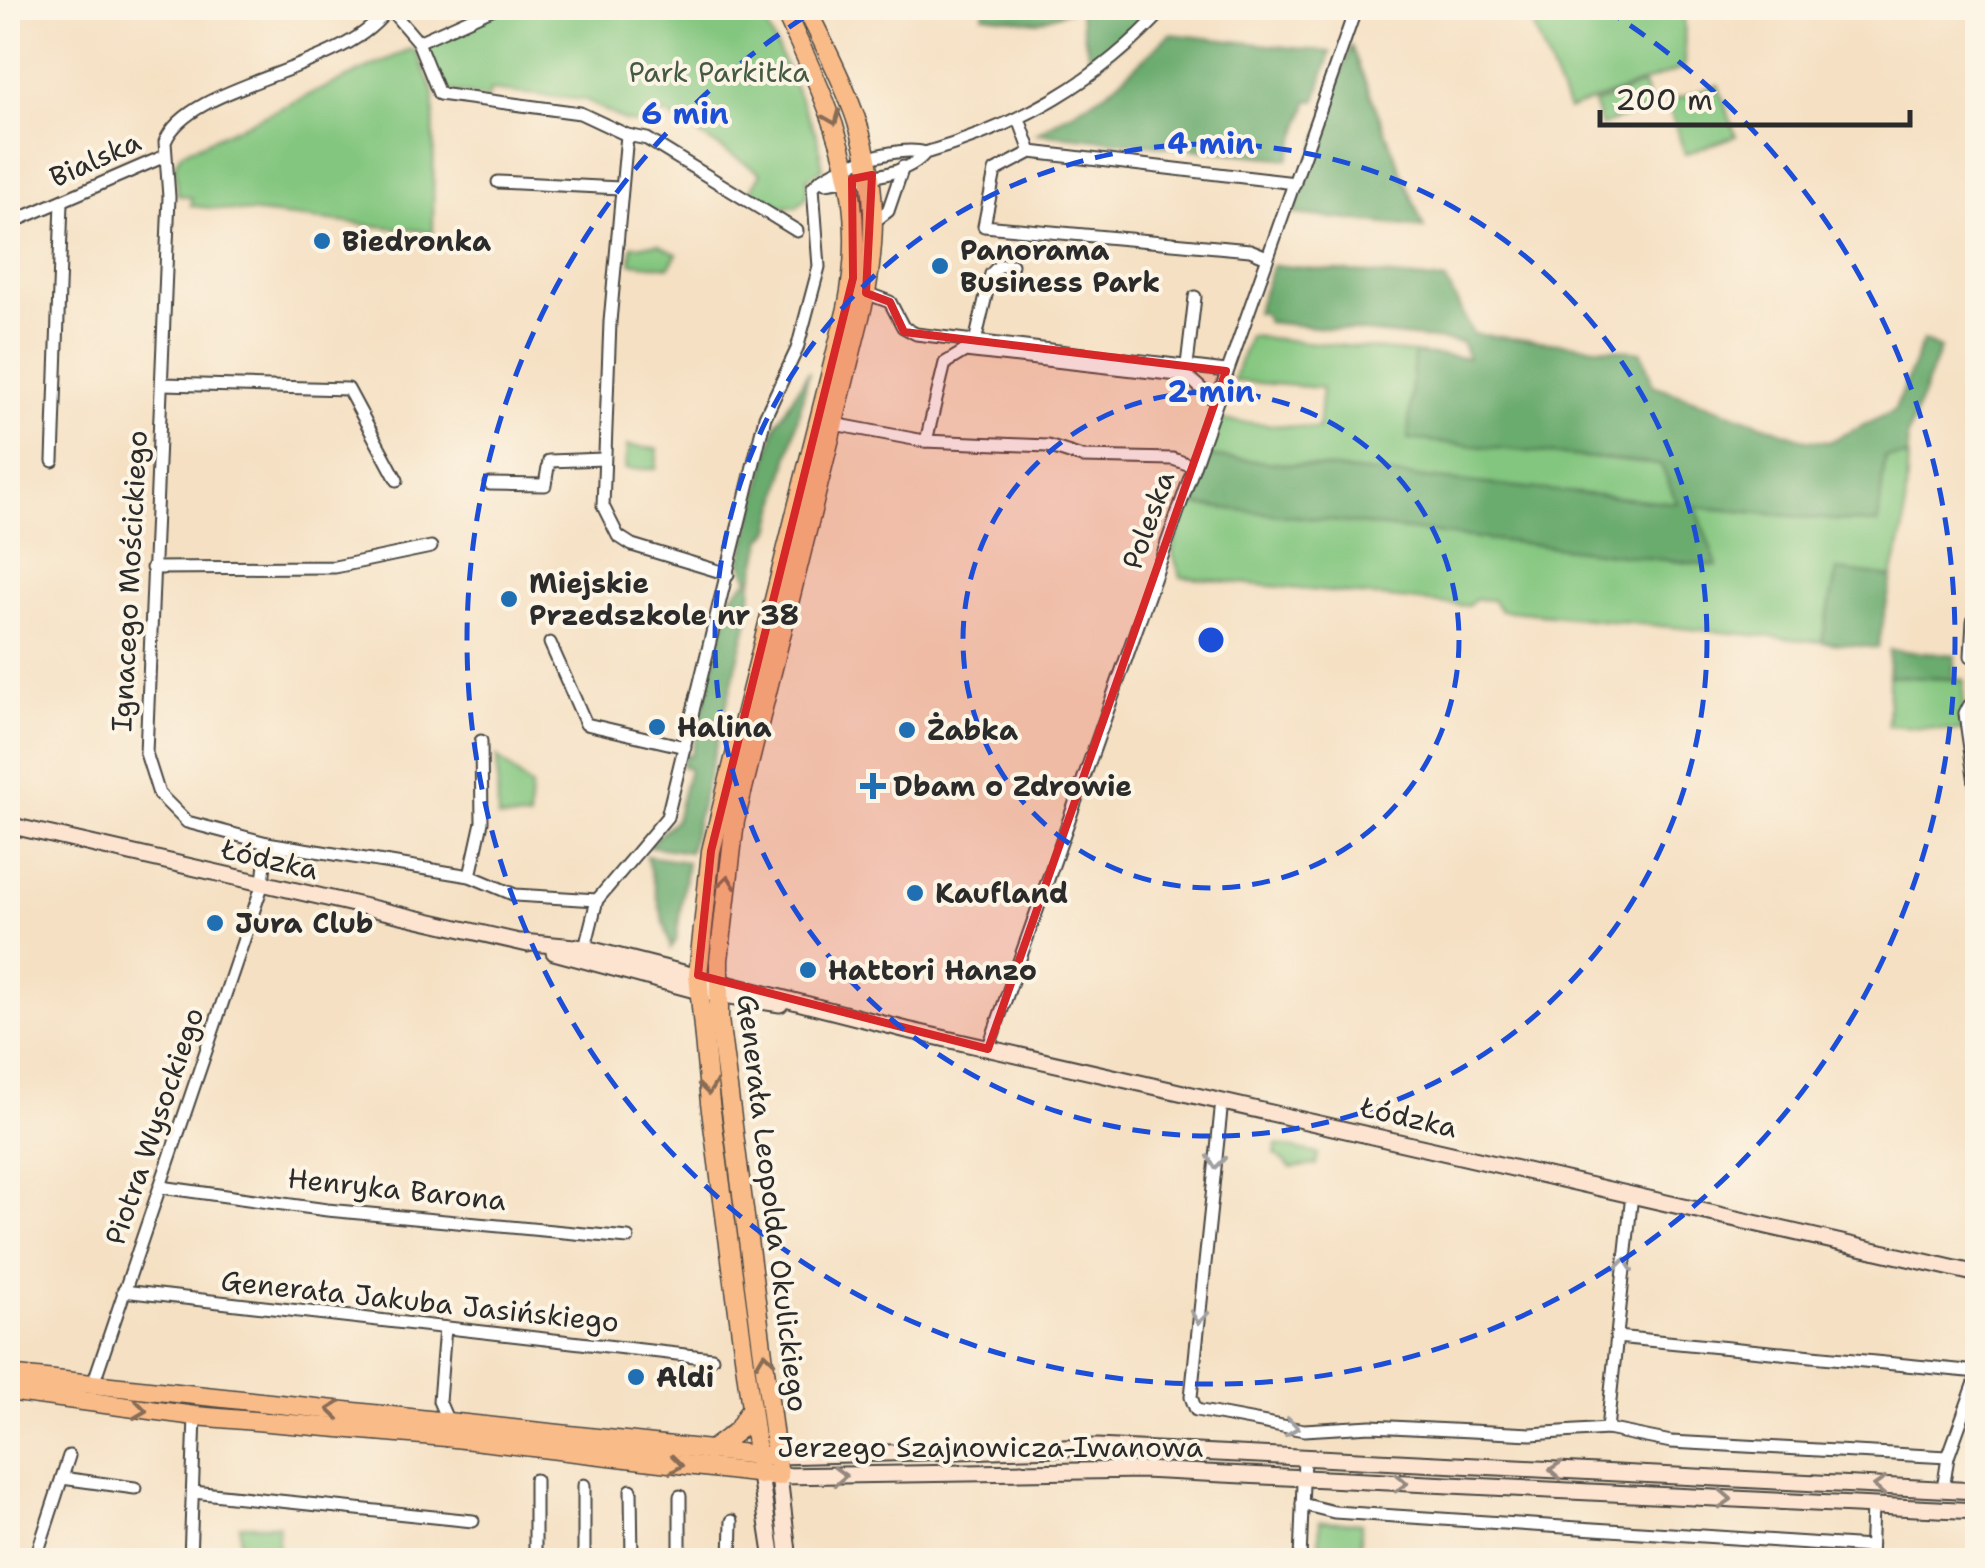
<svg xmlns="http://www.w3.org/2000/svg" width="1985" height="1568" font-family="'Shantell Sans',sans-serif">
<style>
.green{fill:#83c67f;stroke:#577855;stroke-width:2.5}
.forest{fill:#6aab6e;stroke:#4a6b4c;stroke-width:2.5}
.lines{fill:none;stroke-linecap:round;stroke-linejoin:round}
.street-casing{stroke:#494642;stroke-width:15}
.secondary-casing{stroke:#494642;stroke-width:19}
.primary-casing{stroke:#494642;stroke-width:21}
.street{stroke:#fff;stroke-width:11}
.secondary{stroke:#fde4d0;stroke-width:15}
.primary{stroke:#f9bc89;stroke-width:18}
.oneway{stroke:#886c55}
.oneway2{stroke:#a0a0a0}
.oneway3{stroke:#94887e}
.marked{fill:#d62828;fill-opacity:0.2;stroke:#d62828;stroke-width:8;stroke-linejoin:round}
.ring{fill:none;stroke:#1d4ed8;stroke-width:5;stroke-dasharray:18 12}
.poi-dot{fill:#1f6fb2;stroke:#fcf5e5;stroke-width:4}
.labels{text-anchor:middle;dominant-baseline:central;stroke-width:8;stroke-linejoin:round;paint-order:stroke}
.park-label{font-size:28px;fill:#455a44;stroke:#fcf5e5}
.street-label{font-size:28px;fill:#2b2b2b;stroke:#fcf5e5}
.poi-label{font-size:28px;font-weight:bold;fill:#2b2b2b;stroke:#fcf5e5;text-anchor:start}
.centre{fill:#1d4ed8;stroke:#fcf5e5;stroke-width:5}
.ring-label{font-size:30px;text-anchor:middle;font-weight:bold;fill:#1d4ed8;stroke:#fcf5e5;stroke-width:8;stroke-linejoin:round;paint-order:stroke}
</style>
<rect width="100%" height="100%" fill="#fcf5e5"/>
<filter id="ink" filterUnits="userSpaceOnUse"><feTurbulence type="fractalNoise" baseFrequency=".01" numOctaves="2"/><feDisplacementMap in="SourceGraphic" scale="20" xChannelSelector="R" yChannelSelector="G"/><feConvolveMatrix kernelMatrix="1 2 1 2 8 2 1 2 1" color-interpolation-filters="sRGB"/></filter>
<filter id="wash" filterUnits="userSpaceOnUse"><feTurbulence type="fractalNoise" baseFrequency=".0048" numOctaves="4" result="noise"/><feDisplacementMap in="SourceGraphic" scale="40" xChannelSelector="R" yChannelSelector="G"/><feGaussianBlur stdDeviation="2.25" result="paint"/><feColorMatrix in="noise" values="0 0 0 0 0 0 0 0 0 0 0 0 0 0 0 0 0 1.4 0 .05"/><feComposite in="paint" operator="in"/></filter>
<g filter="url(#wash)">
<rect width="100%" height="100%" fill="#f5e0c3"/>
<g class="green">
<path d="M505,8H759L817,136L823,169L807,178V197L797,207H777L751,190L761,173L664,113L644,125L624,121L586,100L490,90L488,99L445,90L424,45Z"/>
<path d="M1526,8H1685L1684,68L1568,110Z"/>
<path d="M411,49L417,53L434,93L433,232L191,206L192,198L178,195L175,164L181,153Z"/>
<path d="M1643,85L1651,107L1601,126L1593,104Z"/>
<path d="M1718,85L1736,136L1685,154L1667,102Z"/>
<path d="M658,244L677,254L669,267L631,263L632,246Z"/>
<path d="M1249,336L1414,353L1409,439L1662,465L1678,504L1206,456L1219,420L1318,429L1322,388L1233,381Z"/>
<path d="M627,446L658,449L656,469H625Z"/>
<path d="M1886,457H1908L1904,528L1892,577L1837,570L1822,642L1500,610L1492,600L1476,599L1468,606L1181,577L1172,552L1188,504L1716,566L1695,507L1877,524Z"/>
<path d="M1889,676L1964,680L1962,731L1888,725Z"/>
<path d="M497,757L531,787L529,819L498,818Z"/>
<path d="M1277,1145L1318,1154L1316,1165L1291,1168L1275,1154Z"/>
<path d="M1320,1521L1361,1523V1546L1319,1545Z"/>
<rect x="240" y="1525" width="38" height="35"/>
</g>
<g class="forest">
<path d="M984,8H1076L1037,22L983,15Z"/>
<path d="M1078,8H1163L1092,70Z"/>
<path d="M1170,34L1330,52L1316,101L1309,100L1289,159L1037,133L1109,90Z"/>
<path d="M1351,46L1424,228L1293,214Z"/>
<path d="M1273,265L1446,281L1473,334L1642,352L1653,385L1806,440L1828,442L1894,411L1923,341L1940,349L1907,436L1908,457H1885L1878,524L1696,507L1717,566L1188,504L1206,456L1677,503L1661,465L1408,439L1414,353L1468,358L1461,342L1267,322L1263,313L1256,312Z"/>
<path d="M809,371L771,530L763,539L753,579L748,578L741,561L776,425Z"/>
<path d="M1837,570L1892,577L1878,648L1822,642Z"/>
<path d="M747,581L752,582L750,613L689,852L648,846L676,819L689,768L682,766L684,755L691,756L711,678L704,675L707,664L714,665L732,595Z"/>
<path d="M1889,650L1955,655L1953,679L1889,676Z"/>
<path d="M646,856L687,862L676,940L671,948Z"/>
</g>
</g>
<g filter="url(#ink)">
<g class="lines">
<defs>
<g id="street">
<path d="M388,8C348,72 189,81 165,142L169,197L146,753L159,794L187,822L267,843L470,876L515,895L597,900"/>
<path d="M389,8L418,42L439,94L580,113L627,135L610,322L603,506L618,536L632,545L728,574"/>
<path d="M418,42L494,8"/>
<path d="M1019,119L1031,152L1295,183"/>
<path d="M627,135L647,139L797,231"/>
<path d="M1031,152L995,171L984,226L1250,250L1267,257"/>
<path d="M821,179L825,183C854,178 906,178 925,153C1021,125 1098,82 1165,8"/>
<path d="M498,182L620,188"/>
<path d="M875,221L888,211L903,167"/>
<path d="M8,224L165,156"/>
<path d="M866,293L890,302L903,327L916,334L1226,371"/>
<path d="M975,342L991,274L999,266L1012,265"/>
<path d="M1187,365L1195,297"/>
<path d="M163,384L348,389L397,480"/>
<path d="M834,424L924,441L1048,446L1082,457L1173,459L1193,466"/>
<path d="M926,441L945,363L965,351L1187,376L1216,402"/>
<path d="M53,461L62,202"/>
<path d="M490,484L545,485L549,461L604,459"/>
<path d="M152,568L335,567L431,547"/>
<path d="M550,643L586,724L685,747"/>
<path d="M1971,656L1973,621L1978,615"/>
<path d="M1978,706H1969L1965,714L1978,804"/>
<path d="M470,876L482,822L481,741"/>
<path d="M584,952L597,900L667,817L765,417L797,349L819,267L813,187C830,167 899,144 925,153"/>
<path d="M988,1049L1356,8"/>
<path d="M1222,1101L1191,1397L1196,1410L1304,1430L1371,1426L1531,1434L1607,1429L1671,1442L1948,1457"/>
<path d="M161,1187L327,1210L628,1238"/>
<path d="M123,1291L712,1358"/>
<path d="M445,1328L439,1401L448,1422"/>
<path d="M1616,1337L1978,1372"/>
<path d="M93,1384L263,883L267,843"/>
<path d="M1607,1429L1632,1194"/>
<path d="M62,1478L135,1488"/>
<path d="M631,1490L632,1560"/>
<path d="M1943,1490L1948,1457L1978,1374"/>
<path d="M193,1492L473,1521"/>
<path d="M680,1496V1560"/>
<path d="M1302,1504L1334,1512L1870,1547"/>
<path d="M35,1560L69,1456"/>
<path d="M190,1560L195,1416"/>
<path d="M535,1560V1480"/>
<path d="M584,1560V1485"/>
<path d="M731,1560L732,1521"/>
<path d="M1300,1560L1304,1458"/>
<path d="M1870,1560L1872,1506"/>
</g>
<g id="secondary">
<path d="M8,825L528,944"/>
<path d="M522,942L585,948L907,1030L1978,1274"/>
<path d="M554,952L699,991L780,1004"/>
<path d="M778,1456L1097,1447L1978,1491"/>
<path d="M760,1475L773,1560"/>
<path d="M789,1560L779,1476L1143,1470L1978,1511"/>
</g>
<g id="primary">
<path d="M8,1375L767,1456"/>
<path d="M8,1391L195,1416L446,1437L779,1476L719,1019V960L735,821L866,293C887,171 859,114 806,8"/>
<path d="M710,1451L737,1431L751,1407"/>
<path d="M760,1475L710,1103L698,975L711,851L847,308C871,189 832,113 783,8"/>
</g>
</defs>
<use href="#street" class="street-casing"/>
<use href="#secondary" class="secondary-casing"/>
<use href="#primary" class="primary-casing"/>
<use href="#street" class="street"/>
<use href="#secondary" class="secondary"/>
<use href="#primary" class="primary"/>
</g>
<defs><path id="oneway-chevron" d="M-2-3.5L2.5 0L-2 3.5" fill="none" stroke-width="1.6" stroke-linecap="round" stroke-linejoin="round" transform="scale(2.5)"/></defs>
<g class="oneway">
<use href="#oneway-chevron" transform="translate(833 118) rotate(68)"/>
<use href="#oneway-chevron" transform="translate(727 882) rotate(-83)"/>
<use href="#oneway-chevron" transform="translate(708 1088) rotate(83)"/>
<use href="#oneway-chevron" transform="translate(765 1359) rotate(-97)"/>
<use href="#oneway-chevron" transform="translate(140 1410) rotate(7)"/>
<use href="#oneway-chevron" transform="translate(334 1410) rotate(-174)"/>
<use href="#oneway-chevron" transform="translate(676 1465) rotate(7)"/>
</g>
<g class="oneway2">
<use href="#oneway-chevron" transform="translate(1216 1162) rotate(96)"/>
<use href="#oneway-chevron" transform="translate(1624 1265) rotate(-83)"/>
<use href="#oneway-chevron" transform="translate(1199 1317) rotate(96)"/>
<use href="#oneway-chevron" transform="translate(1292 1427) rotate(7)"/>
</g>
<g class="oneway3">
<use href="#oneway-chevron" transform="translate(1556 1470) rotate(-177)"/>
<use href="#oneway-chevron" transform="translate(840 1476) rotate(-2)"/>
<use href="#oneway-chevron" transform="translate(1401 1483) rotate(3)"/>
<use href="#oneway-chevron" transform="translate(1880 1486) rotate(-177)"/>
<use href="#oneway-chevron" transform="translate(1725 1499) rotate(3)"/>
</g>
</g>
<path class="marked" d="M872,175L866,293L890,302L904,332L1226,371L988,1049L698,975L711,851L853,278L852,179Z"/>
<g class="ring">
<circle cx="1211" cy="640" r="248"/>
<circle cx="1211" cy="640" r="496"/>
<path d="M1605 9A744 744 0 1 1 817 9"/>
</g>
<g class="poi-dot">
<circle cx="322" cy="241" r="10"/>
<circle cx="940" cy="266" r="10"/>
<circle cx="509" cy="599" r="10"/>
<circle cx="657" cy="727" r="10"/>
<circle cx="907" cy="730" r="10"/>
<path d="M868 771h10v10h10v10h-10v10h-10v-10h-10v-10h10z"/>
<circle cx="915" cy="893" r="10"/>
<circle cx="215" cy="923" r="10"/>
<circle cx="808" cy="970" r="10"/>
<circle cx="636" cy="1377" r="10"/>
</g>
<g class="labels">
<g class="park-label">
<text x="719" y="72">Park Parkitka</text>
</g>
<g class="street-label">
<text transform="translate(95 159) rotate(-24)">Bialska</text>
<text transform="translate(1148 520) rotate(-70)">Poleska</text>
<text transform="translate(129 581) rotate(-87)">Ignacego Mościckiego</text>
<text transform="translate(270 859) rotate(13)">Łódzka</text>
<text transform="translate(1409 1117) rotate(13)">Łódzka</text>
<text transform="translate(154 1126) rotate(-71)">Piotra Wysockiego</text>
<text transform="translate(397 1189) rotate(6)">Henryka Barona</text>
<text transform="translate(773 1203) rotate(83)">Generała Leopolda Okulickiego</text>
<text transform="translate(420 1301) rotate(6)">Generała Jakuba Jasińskiego</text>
<text x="990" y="1447">Jerzego Szajnowicza-Iwanowa</text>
</g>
<g class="poi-label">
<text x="342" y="241">Biedronka</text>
<text x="960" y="250">Panorama<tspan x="960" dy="32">Business Park</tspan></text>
<text x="529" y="583">Miejskie<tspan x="529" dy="32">Przedszkole nr 38</tspan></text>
<text x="677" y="727">Halina</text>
<text x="927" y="730">Żabka</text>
<text x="893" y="786">Dbam o Zdrowie</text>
<text x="935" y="893">Kaufland</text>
<text x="235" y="923">Jura Club</text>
<text x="828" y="970">Hattori Hanzo</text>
<text x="656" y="1377">Aldi</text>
</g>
</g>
<circle cx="1211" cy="640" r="15" class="centre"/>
<g class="ring-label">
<text x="685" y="124">6 min</text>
<text x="1211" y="154">4 min</text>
<text x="1211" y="402">2 min</text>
</g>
<rect width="1985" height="1568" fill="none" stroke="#fcf5e5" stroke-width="40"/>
<path d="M1600 110v15h310v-15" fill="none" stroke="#2b2b2b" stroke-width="5"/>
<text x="1615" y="110" font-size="30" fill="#2b2b2b" stroke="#fcf5e5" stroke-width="8" paint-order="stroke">200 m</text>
</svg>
